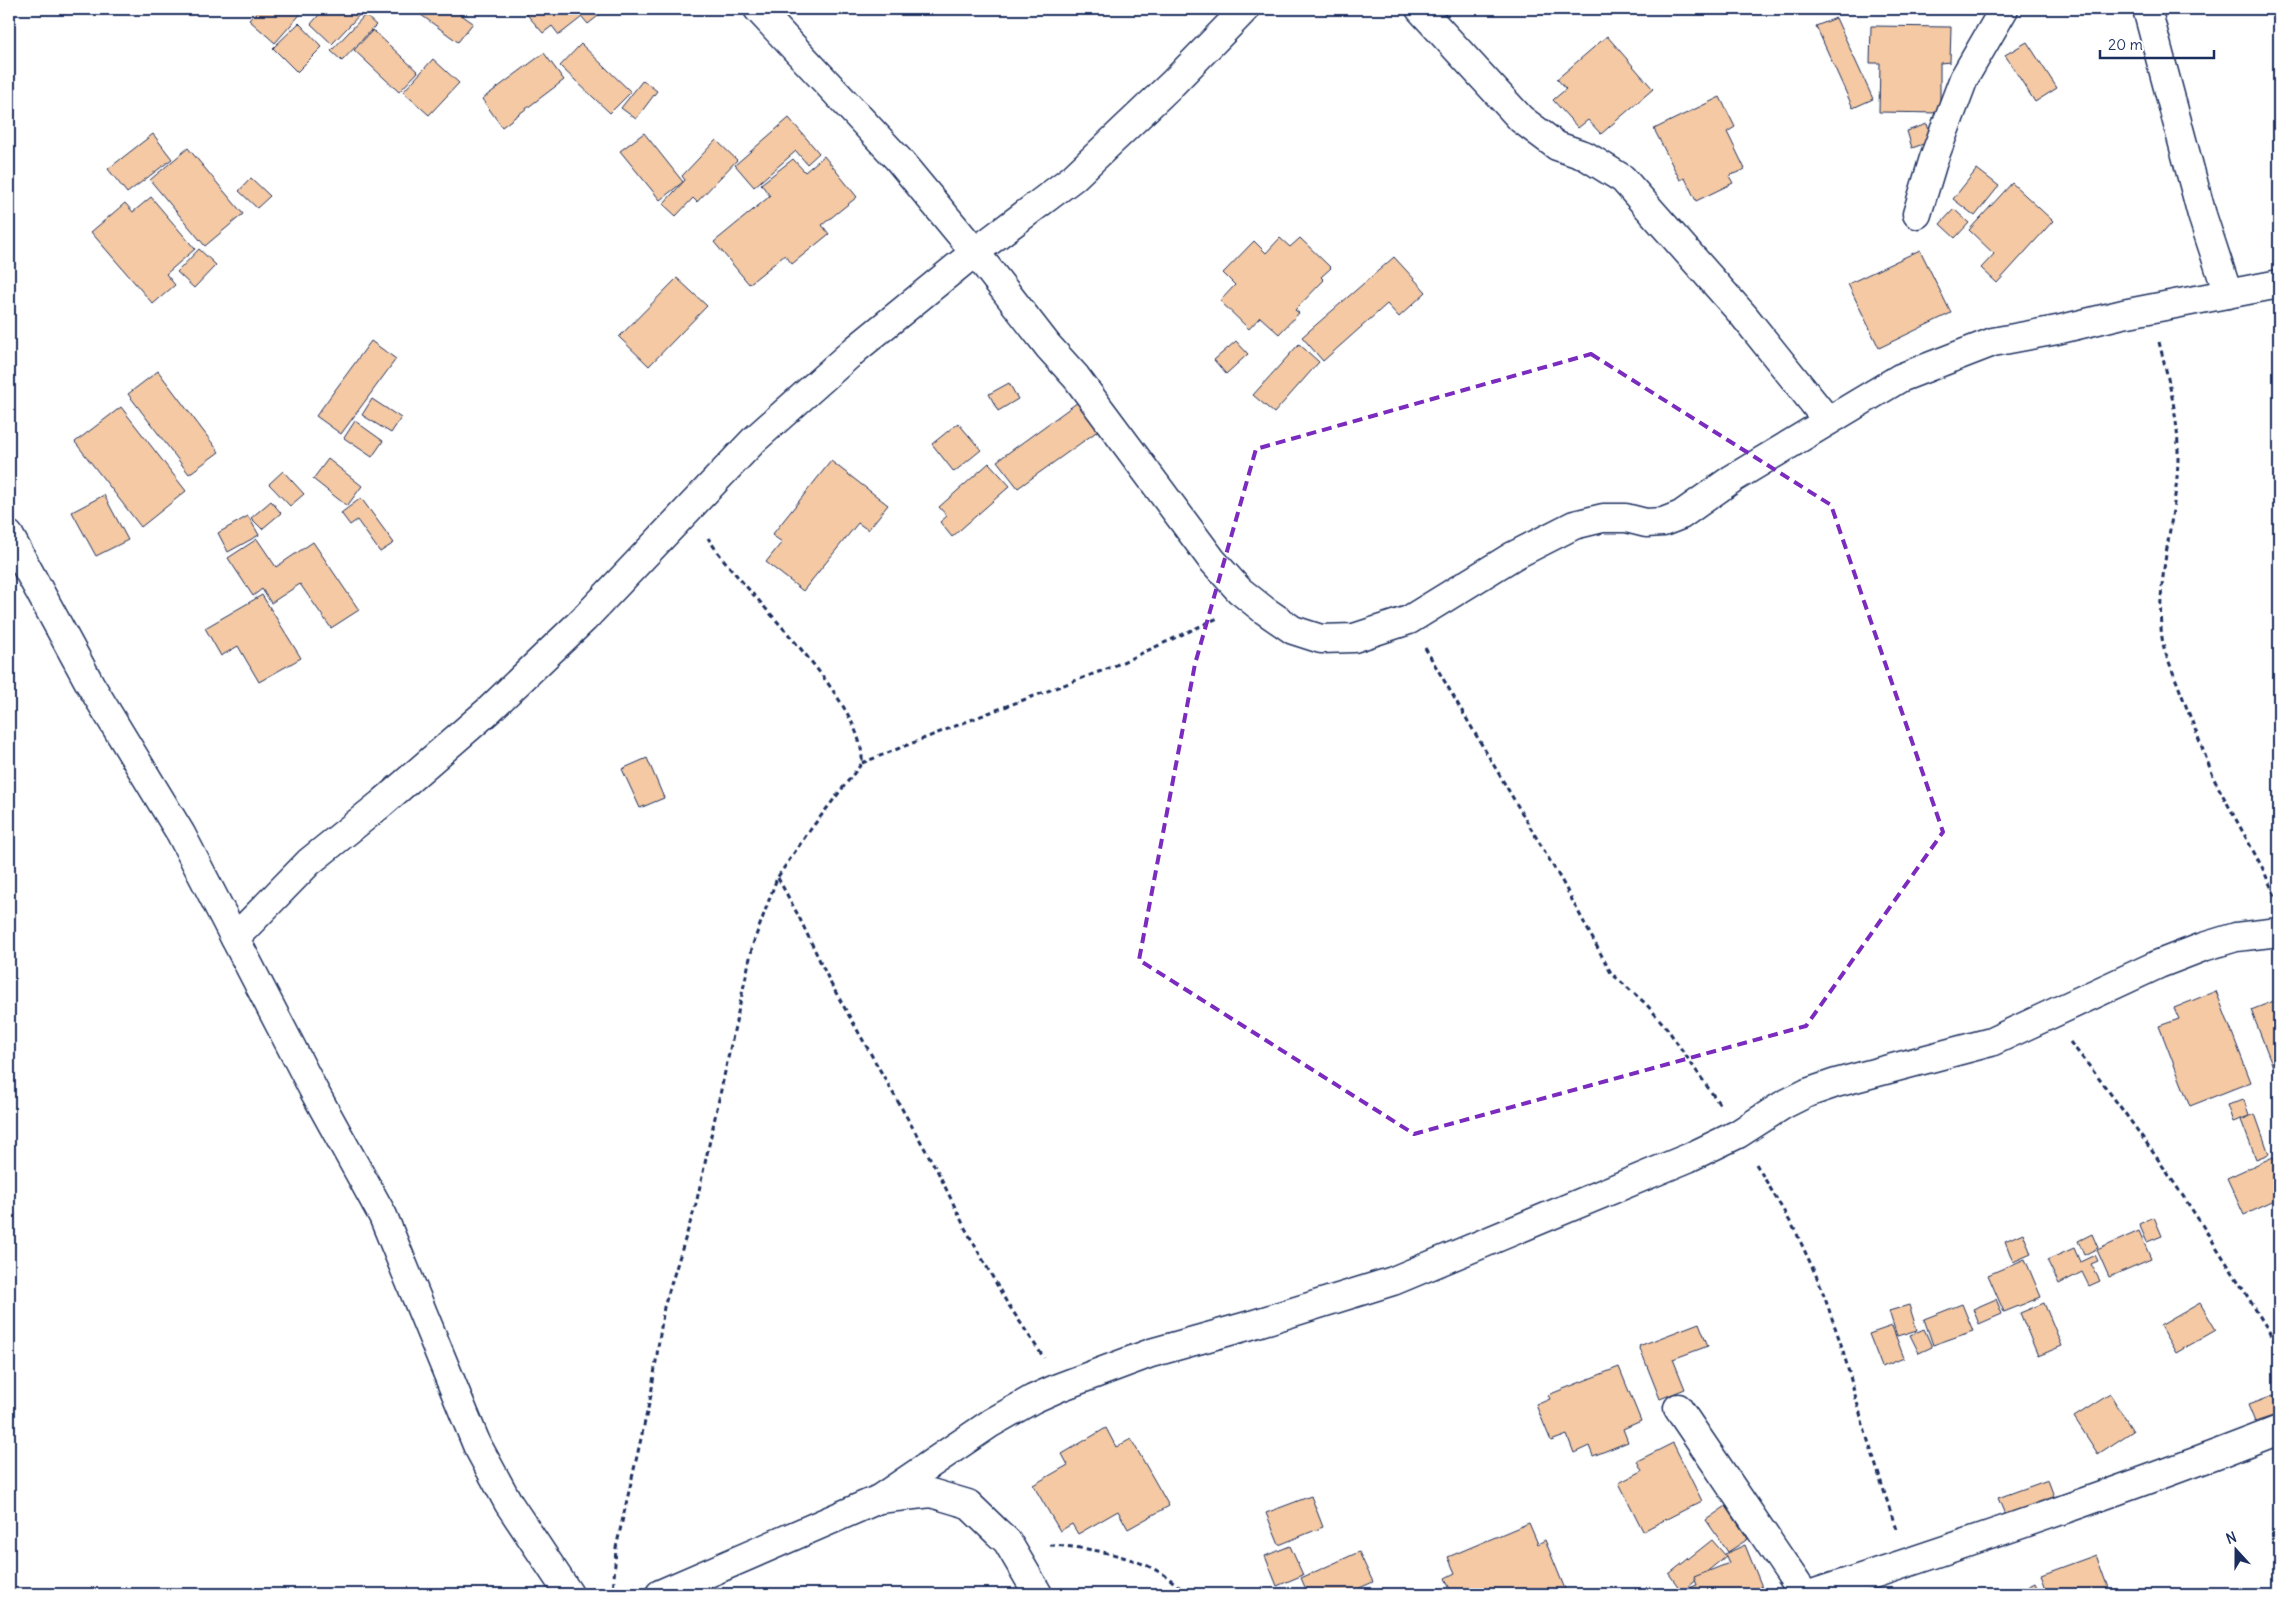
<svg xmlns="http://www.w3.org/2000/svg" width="2288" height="1603" font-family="Delius,sans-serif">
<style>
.building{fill:#f4c9a3;stroke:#1b2f5e}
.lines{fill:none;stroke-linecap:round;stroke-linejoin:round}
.minor-casing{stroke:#1b2f5e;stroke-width:31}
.path{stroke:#1b2f5e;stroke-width:3;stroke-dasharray:5 4;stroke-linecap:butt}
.minor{stroke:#fff;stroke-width:28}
.marked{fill:none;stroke:#7b2cbf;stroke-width:4;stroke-dasharray:10 6;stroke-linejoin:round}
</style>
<rect width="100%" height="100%" fill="#fff"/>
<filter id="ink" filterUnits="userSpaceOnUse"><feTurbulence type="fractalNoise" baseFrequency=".02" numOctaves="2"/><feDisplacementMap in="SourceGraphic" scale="10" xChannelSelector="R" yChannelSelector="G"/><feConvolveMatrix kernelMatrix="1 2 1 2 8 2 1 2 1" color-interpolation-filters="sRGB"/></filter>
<g filter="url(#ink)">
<g class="building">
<path d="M259,9H305L275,43L249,20Z"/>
<path d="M324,9H365L332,44L311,24Z"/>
<path d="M413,9H453L473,23L458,42Z"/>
<path d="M607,9L588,24L582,17L559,35L552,26L543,33L523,10Z"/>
<path d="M365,15L376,25L342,61L331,51Z"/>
<path d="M1836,18L1873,99L1853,108L1816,26Z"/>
<path d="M299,23L322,47L297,72L273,48Z"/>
<path d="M1871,26L1951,27L1950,62L1940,63V113L1879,112L1880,63H1870Z"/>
<path d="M373,30L418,72L399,92L354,50Z"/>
<path d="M1607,36L1653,89L1601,134L1588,120L1578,128L1553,100L1566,89L1557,79Z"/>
<path d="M2027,42L2057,88L2035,102L2005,55Z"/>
<path d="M581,44L631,92L610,113L560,66Z"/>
<path d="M544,53L564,80L502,127L482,99Z"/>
<path d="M433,59L459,83L429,115L403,92Z"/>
<path d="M643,80L657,91L636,119L621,108Z"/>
<path d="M1720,97L1735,127L1727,132L1745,169L1729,176L1733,183L1696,201L1685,178L1680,180L1654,129Z"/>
<path d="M789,118L819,153L807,164L796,151L754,187L735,165Z"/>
<path d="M1927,124L1932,141L1912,148L1907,131Z"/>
<path d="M644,133L683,182L660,200L620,151Z"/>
<path d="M153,134L172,159L127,193L108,169Z"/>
<path d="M716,140L737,160L697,202L693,198L676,216L663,204L685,180L682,176Z"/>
<path d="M188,148L243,214L205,246L150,180Z"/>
<path d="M824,156L857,197L822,225L829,234L792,264L785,255L749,284L714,242L770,196L761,184L793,159L805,172Z"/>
<path d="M1977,169L1999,186L1975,216L1953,199Z"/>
<path d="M251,178L270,196L257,208L239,191Z"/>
<path d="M2012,183L2053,221L1997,283L1981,268L1994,254L1969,230Z"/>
<path d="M151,197L195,249L166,274L175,285L153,304L91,232L125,203L133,212Z"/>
<path d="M1954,209L1969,223L1955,238L1940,224Z"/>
<path d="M1280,238L1290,247L1300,238L1331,268L1321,277L1324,280L1295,310L1299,313L1279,334L1260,317L1249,329L1220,301L1235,285L1223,273L1254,241L1266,253Z"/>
<path d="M199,249L216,265L194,288L177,272Z"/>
<path d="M1920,250L1951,313L1879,348L1848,284Z"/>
<path d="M1394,257L1426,292L1399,317L1387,304L1323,361L1302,337Z"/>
<path d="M677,278L707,306L649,366L619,337Z"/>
<path d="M371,341L396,359L341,434L316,416Z"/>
<path d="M1236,341L1248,354L1226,374L1214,360Z"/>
<path d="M1299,344L1319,362L1274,413L1253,395Z"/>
<path d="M158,371L219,452L189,474L128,394Z"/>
<path d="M1009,383L1018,399L998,411L989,394Z"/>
<path d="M1085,397L1106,425L1018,488L997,461Z"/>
<path d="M372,399L401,418L391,433L362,415Z"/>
<path d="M121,407L186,491L141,527L75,442Z"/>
<path d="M355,421L383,441L372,457L344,438Z"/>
<path d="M958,423L981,450L954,472L932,444Z"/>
<path d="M328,459L362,486L347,506L313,479Z"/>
<path d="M831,461L888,505L868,530L858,523L803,591L766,562L782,542L772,535Z"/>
<path d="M989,463L1010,486L952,537L940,522L947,516L939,507Z"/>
<path d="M283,471L304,494L290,506L269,484Z"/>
<path d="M104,495L128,540L96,556L72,512Z"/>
<path d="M361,498L394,543L380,552L357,520L350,525L341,513Z"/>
<path d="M271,501L281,513L262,529L251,518Z"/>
<path d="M248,516L259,535L228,552L218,533Z"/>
<path d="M257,539L276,567L313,542L359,610L331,628L300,584L271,603L262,589L253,596L228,558Z"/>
<path d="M262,595L301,658L259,682L238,646L221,656L205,628Z"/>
<path d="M647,758L664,798L640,808L622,769Z"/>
<path d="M2216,991L2251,1082L2190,1106L2159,1026L2179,1019L2174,1008Z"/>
<path d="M2279,999V1082L2251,1010Z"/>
<path d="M2244,1100L2249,1116L2233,1122L2227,1105Z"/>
<path d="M2255,1114L2269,1154L2256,1159L2241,1120Z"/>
<path d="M2273,1157L2279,1171V1199L2244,1215L2227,1178Z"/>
<path d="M2154,1217L2162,1236L2147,1242L2139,1224Z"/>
<path d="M2139,1231L2151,1259L2109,1277L2097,1250Z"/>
<path d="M2023,1233L2031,1254L2013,1262L2005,1241Z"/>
<path d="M2092,1234L2098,1248L2084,1255L2078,1241Z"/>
<path d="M2074,1248L2080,1262L2095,1255L2098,1261L2091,1264L2100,1281L2089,1286L2082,1272L2059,1284L2047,1260Z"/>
<path d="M2025,1259L2041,1297L2004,1312L1988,1275Z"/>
<path d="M1996,1299L2002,1314L1979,1324L1973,1309Z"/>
<path d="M2044,1303L2062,1346L2038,1356L2020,1313Z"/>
<path d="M2200,1303L2216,1330L2176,1353L2160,1326Z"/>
<path d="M1962,1304L1973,1331L1933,1345L1924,1319Z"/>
<path d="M1909,1305L1917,1330L1897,1336L1889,1311Z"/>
<path d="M1699,1323L1708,1346L1673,1359L1685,1389L1660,1399L1639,1346Z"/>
<path d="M1892,1326L1904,1358L1882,1367L1869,1334Z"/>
<path d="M1924,1329L1932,1347L1919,1353L1910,1335Z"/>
<path d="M1619,1367L1641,1421L1623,1429L1628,1442L1593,1456L1589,1446L1574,1453L1567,1435L1551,1441L1536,1405L1550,1399L1548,1395Z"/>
<path d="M2110,1394L2133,1431L2098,1454L2074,1417Z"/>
<path d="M2272,1396L2279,1414L2255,1422L2248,1405Z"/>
<path d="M1106,1428L1116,1447L1131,1439L1169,1506L1128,1529L1118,1511L1078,1534L1072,1524L1060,1531L1033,1485L1068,1465L1062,1454Z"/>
<path d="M1673,1443L1702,1501L1643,1531L1619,1483L1642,1471L1637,1461Z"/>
<path d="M2048,1480L2055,1499L2006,1517L1998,1498Z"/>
<path d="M1311,1496L1323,1527L1279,1545L1266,1513Z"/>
<path d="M1726,1506L1748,1539L1728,1552L1706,1520Z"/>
<path d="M1529,1523L1538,1544L1545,1540L1567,1594H1452L1445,1578L1455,1573L1448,1557Z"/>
<path d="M1712,1540L1726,1556L1682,1592L1669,1574Z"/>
<path d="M1745,1545L1762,1587L1756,1589L1758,1594H1691L1689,1588L1697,1585L1694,1577L1729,1563L1725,1554Z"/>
<path d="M1290,1546L1303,1575L1277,1586L1265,1556Z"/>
<path d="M1359,1552L1373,1582L1346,1594H1308L1301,1578Z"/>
<path d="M2096,1555L2108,1588L2092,1594H2048L2041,1575Z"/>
<path d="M2035,1583L2040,1594H2017L2016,1593Z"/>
</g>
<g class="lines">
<defs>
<g id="minor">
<path d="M758,9L898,159L975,252L1048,346L1076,377L1212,560L1239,590L1264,610L1293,630L1321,639L1354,638L1409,620L1513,556L1574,525L1603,518H1626L1646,523L1663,522L1681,515L1732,479L1900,378L1993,342L2057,330L2123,314L2279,284"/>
<path d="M1420,9L1521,119L1557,146L1586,156L1623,179L1744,316L1828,421"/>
<path d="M2147,9L2202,215L2228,294"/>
<path d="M1917,214L1934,158L1964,78L2004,9"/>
<path d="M9,535L90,684L181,834L314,1091L383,1216L477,1445L509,1504L569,1594"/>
<path d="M235,938L309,862L381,804L488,711L584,619L754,440L856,349L975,252L1073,178L1172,84L1245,9"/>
<path d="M1678,1408L1804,1594"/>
<path d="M879,1499L991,1423L1033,1399L1060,1387L1151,1353L1251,1325L1393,1281L1688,1158L1738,1134L1783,1105L1807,1093L1836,1083L1991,1042L2159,964L2203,947L2236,937L2279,932"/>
<path d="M660,1594L879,1499L931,1493L968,1504L997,1532L1007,1541L1038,1594"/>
<path d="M1812,1594C1969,1543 2126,1490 2279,1430"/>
</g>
</defs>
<use href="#minor" class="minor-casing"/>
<g class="path">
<path d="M2159,342C2168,378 2178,414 2178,452C2179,513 2151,590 2164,649L2215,781L2262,867L2276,898"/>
<path d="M1425,648L1563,883L1611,973L1646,1004L1666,1027L1720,1105"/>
<path d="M862,763L991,712L1112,667L1220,617"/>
<path d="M778,878L798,915L831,984L938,1172L965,1228L1006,1301L1044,1358"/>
<path d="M2070,1042C2148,1138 2215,1242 2279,1348"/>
<path d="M1756,1164L1796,1232L1820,1284L1842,1347L1864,1428L1897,1532"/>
<path d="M1050,1545C1085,1547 1132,1555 1163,1574C1171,1579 1179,1588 1187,1594"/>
<path d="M613,1594L616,1548L651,1395L664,1307L696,1204L753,944L777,878L807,834L862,763C866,699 743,594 708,538"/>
</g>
<use href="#minor" class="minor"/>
</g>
</g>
<path class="marked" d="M1591,354L1831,505L1943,832L1806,1026L1414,1134L1139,960L1195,664L1256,449Z"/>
<rect width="2288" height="1603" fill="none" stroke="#fff" stroke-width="30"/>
<rect x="15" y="15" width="2258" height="1573" fill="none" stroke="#1b2f5e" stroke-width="2" filter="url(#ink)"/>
<g transform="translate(2236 1550) rotate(339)" stroke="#ffffff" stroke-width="4" paint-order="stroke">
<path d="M0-4L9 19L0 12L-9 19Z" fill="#1b2f5e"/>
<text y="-8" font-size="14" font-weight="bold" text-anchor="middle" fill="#1b2f5e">N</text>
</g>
<path d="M2100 50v8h114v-8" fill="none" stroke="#1b2f5e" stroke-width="2.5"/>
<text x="2108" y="50" font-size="15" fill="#1b2f5e" stroke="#ffffff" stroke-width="4" paint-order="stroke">20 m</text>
</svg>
